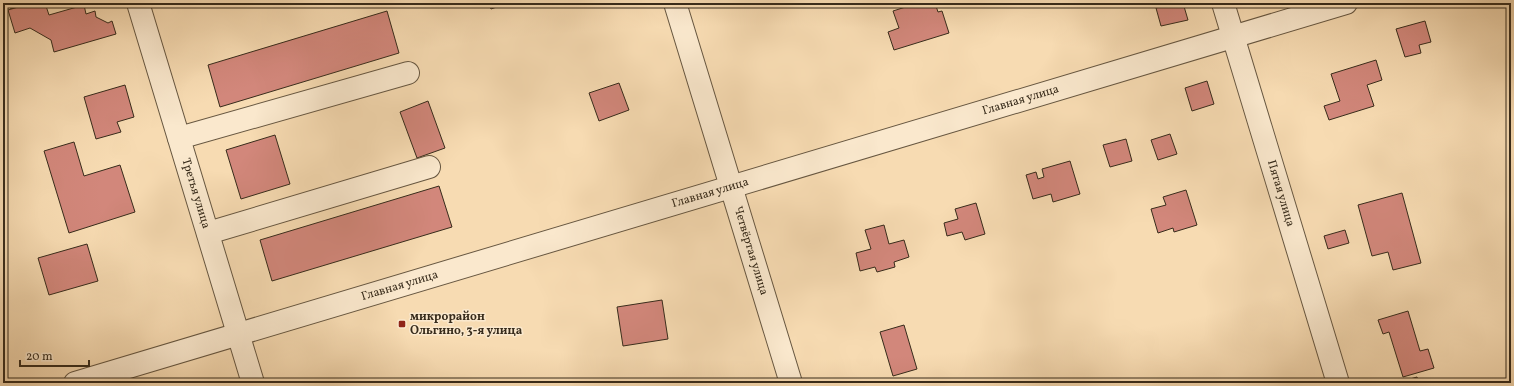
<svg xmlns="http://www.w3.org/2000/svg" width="1514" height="386" font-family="Vollkorn,serif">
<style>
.building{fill:#d2877b;stroke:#372b1b}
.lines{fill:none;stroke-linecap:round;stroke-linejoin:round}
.minor-casing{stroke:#675741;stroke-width:24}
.minor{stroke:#fae8cd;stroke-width:22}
.poi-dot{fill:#8f2418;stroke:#fae8cd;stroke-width:1.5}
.labels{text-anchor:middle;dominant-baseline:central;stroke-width:3;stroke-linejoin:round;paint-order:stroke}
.street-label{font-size:12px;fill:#372b1b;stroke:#fae8cd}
.poi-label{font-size:12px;font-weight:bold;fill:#372b1b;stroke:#fae8cd;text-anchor:start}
</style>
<rect width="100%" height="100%" fill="#f7dbb2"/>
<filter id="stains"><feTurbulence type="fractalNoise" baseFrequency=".005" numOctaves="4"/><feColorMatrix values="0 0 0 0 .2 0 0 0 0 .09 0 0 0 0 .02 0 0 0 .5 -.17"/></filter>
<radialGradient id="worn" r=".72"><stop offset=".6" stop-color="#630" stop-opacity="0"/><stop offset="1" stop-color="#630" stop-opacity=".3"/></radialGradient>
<g class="building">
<path d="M9,3H32L11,9Z"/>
<path d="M32,3H45L49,15L84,5L86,14L95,11L96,17L108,23L112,21L116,34L54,52L51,40L30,28L15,33L8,10Z"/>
<path d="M488,3H508L491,9Z"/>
<path d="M918,3H935L938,12L942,11L949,33L894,50L888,32L899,28L893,11Z"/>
<path d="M1175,3H1183L1188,20L1161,26L1156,8Z"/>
<path d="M387,11L399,53L220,107L208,65Z"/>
<path d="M1425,21L1431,42L1419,45L1421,53L1405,57L1396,29Z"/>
<path d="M1376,60L1382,80L1367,85L1374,106L1329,120L1324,106L1340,101L1331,74Z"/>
<path d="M1207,81L1214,104L1192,111L1185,88Z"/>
<path d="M619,83L629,110L599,121L589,93Z"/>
<path d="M125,85L134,117L117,122L121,132L96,139L84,97Z"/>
<path d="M428,101L445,148L417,158L400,112Z"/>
<path d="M1170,134L1177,154L1158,160L1151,140Z"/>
<path d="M275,135L290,184L241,199L226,150Z"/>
<path d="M1126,139L1132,161L1110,167L1103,145Z"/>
<path d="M74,142L84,176L120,165L135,212L69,233L44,151Z"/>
<path d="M1070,161L1080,194L1053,202L1051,194L1033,199L1026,175L1036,172L1038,179L1044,177L1042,169Z"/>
<path d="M439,186L452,227L272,281L260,240Z"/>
<path d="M1186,190L1197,225L1174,232L1173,228L1158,233L1151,209L1166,205L1163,197Z"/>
<path d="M1402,193L1421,263L1393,270L1388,252L1372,256L1358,205Z"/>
<path d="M976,203L985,234L965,240L962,232L947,236L944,223L958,219L955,209Z"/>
<path d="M884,225L889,244L904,240L909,257L894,262L895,267L877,272L875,267L860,271L856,253L871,249L865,230Z"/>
<path d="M1345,230L1349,243L1328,249L1324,236Z"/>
<path d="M87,244L98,281L49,295L38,258Z"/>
<path d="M662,300L668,339L623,346L617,307Z"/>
<path d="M1408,311L1420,351L1428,349L1434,368L1403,377L1389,332L1383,334L1378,320Z"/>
<path d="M904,325L917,369L893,376L880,332Z"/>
<path d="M1417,377L1419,383H1396Z"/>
</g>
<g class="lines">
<defs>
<g id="minor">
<path id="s1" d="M138,3L253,383"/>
<path id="s2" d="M675,3L791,383"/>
<path id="s3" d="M1223,3L1338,383"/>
<path d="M179,138L408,73"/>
<path d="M208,233L429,167"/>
<path id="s4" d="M75,383L1346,3"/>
</g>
</defs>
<use href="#minor" class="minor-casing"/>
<use href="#minor" class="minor"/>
</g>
<rect class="poi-dot" x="398" y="320" width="8" height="8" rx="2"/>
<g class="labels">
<g class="street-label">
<text stroke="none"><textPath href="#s4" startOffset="987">Главная улица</textPath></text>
<text stroke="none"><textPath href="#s1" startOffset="199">Третья улица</textPath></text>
<text stroke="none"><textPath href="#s4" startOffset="663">Главная улица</textPath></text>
<text stroke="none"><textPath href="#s3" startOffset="199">Пятая улица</textPath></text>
<text stroke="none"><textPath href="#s2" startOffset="259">Четвёртая улица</textPath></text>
<text stroke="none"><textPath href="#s4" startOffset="339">Главная улица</textPath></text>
</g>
<g class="poi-label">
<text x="410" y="317">микрорайон<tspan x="410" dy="14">Ольгино, 3-я улица</tspan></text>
</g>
</g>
<rect width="1514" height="386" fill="none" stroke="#f7dbb2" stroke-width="16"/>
<rect x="4" y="4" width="1506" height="378" fill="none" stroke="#372b1b" stroke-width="2"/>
<rect x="8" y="8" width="1498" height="370" fill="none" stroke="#372b1b"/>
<path d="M20 360v6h69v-6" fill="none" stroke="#372b1b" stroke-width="2"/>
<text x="26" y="360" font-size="12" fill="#372b1b" stroke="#fae8cd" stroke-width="3" paint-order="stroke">20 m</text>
<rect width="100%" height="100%" filter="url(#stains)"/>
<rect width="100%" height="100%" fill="url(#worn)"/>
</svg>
